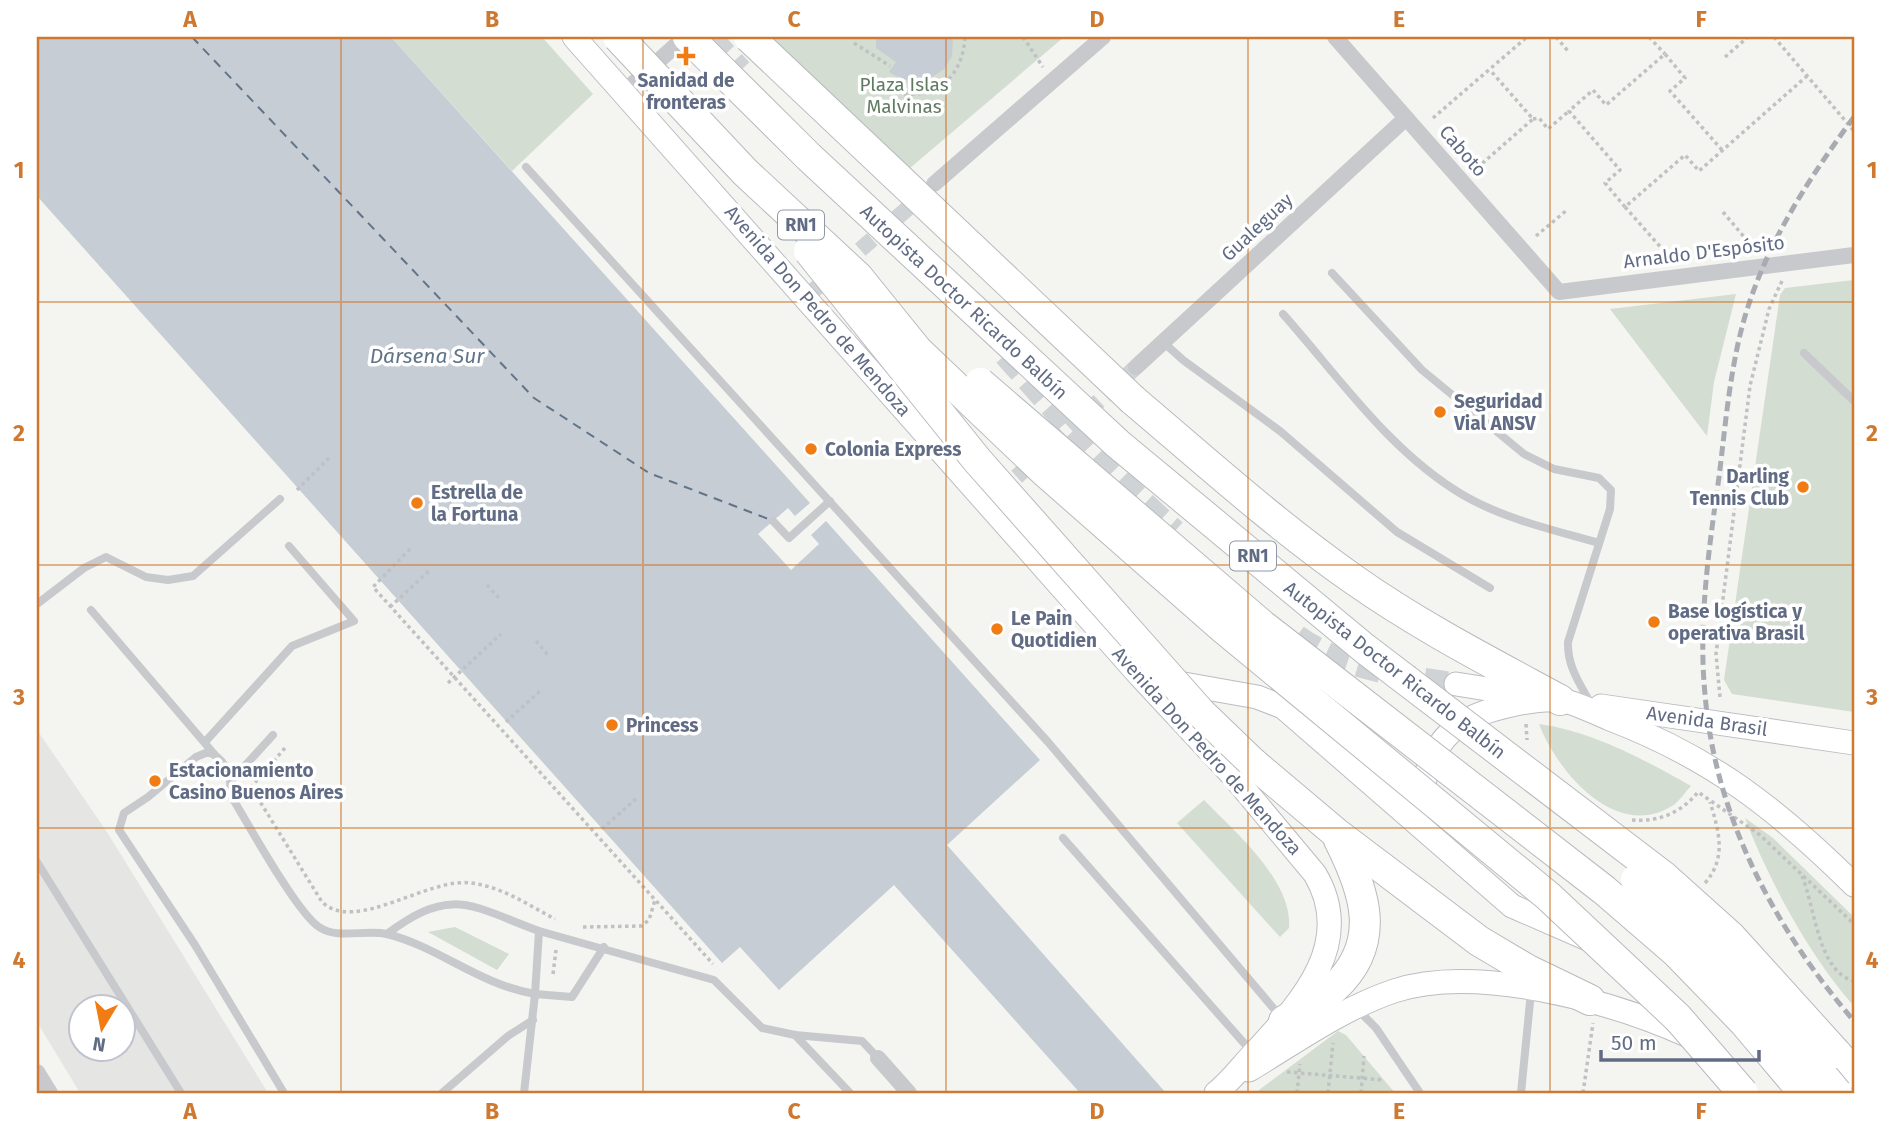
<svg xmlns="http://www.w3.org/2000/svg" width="1891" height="1130" font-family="'Fira Sans',sans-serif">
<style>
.built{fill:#e5e5e4;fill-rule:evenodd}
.green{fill:#d3ddd1}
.water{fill:#c6cdd4}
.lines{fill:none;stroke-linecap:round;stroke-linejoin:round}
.ferry{stroke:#627489;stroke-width:2;stroke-dasharray:9 7;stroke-linecap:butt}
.street-tunnel{stroke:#cfd3d5;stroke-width:16;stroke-dasharray:16 8;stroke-linecap:butt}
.secondary-tunnel{stroke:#cfd3d5;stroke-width:23;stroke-dasharray:23 11;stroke-linecap:butt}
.secondary-casing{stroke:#bbbdc3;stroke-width:25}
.highway-casing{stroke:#b8babe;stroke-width:32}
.path{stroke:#c0c1c3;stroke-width:3.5;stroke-dasharray:3.5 3.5;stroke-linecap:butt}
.lane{stroke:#c7c9cd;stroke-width:8}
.street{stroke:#c7c9cd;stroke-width:16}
.secondary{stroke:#fff;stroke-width:23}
.highway{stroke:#fff;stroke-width:30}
.rail{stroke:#a8abb2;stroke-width:5;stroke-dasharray:10 5;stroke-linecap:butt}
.highway-bridge-casing{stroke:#b8babe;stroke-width:32;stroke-linecap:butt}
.path-bridge{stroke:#c0c1c3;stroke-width:3.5;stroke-dasharray:3.5 3.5;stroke-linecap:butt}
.highway-bridge{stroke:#fff;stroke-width:30}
.grid{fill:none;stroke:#ce7830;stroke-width:2;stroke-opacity:0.55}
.poi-dot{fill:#f27c14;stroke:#fff;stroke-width:2.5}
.labels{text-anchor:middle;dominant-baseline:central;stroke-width:7;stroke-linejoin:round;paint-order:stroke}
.shield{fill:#fff;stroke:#9098a9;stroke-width:2}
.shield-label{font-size:18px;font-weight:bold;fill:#616c84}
.poi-label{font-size:19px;font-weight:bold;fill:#616c84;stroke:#fff;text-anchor:start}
.park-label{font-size:19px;fill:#617b62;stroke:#fff}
.street-label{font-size:19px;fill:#616c84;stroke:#fff}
.water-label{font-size:21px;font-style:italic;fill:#627489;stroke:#fff}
.neatline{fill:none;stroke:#ce7830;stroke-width:2.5}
.grid-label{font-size:23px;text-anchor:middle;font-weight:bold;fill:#ce7830}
</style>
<rect width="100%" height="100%" fill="#f4f5f0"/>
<path class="built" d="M37,730L107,832L268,1093H80L37,1022ZM80,1007H122V1050H80Z"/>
<g class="green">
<path d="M391,37H542L593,94L512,171Z"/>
<path d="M756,37H1064L903,174Z"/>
<path d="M1854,280V712L1732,694L1724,680L1780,295L1785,288Z"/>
<path d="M1736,294L1714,382L1707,436L1610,309Z"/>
<path d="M1539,724C1594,732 1643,759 1691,786C1685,792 1679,802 1672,806C1615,841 1557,771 1539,724Z"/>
<path d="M1204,800C1235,832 1293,881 1289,928L1280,937L1177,823Z"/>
<path d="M1745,818L1773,838L1854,917V1006C1810,957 1768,879 1745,818Z"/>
<path d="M455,927L509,954L497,970L428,932Z"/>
<path d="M1338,1031L1346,1035L1395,1093H1255Z"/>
</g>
<g class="water">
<path d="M37,37H391L810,503L795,516L788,508L758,534L791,570L819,544L811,535L826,521L1040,760L947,845L1166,1093H1080L894,885L779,990L740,947L722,963L37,196Z"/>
<path d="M876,37H953L952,56L945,68C927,83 910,85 889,72L896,62L876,48Z"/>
</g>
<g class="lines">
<path class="ferry" d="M192,37L534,398L649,473L771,520"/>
<g class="street-tunnel">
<path d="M806,297L923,195"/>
<path d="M999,493L1136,367"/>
</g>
<g class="secondary-tunnel">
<path d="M710,37L741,70"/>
<path d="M1005,355C1059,416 1114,477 1175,531"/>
<path d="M1297,636C1343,669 1400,676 1456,684"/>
</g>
<defs>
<g id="secondary">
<path d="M574,37L1140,676L1234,777L1315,874C1356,943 1301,1002 1257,1050C1243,1064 1232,1080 1216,1093"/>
<path d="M1167,681L1257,697L1283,707L1512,906L1590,940"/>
<path d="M1456,684L1532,696"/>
<path d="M1601,706L1854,743"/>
<path d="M1424,806C1420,775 1435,741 1462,723C1483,709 1534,698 1560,700C1575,702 1595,713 1610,719C1712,758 1777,809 1854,885"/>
<path d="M1249,1070C1294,1043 1343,1008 1394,991C1477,964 1611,1001 1689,1036"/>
</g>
<g id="highway">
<path d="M1133,400C1205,461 1276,525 1353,579C1418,625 1490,662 1560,700"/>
<path d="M1253,763L1336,833L1479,941L1528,970L1590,1000"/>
<path d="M1284,1021C1300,1010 1320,1001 1334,988C1383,943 1365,891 1339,840"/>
<path d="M1836,1053L1854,1073"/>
</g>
</defs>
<use href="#secondary" class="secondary-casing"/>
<use href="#highway" class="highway-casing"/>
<g class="path">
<path d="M1023,37L1043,67"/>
<path d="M1556,37L1568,51"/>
<path d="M1649,37L1665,54"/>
<path d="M1774,37L1854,131"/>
<path d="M854,43L890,66"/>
<path d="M1725,57L1748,37"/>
<path d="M867,75C908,112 962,94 965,37"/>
<path d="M1433,118L1527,37"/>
<path d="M1533,119L1539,118L1548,129L1569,111"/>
<path d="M1722,150L1670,91L1685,78L1665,54L1606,105L1593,90L1569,111L1620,170L1605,183L1625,207L1685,155L1699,171L1807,76"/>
<path d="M1477,168L1533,119L1490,70"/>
<path d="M1625,207L1672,260"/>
<path d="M1723,212L1751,245V251"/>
<path d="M1536,236L1567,210"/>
<path d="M297,490L329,458"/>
<path d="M410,549L373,587L713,964"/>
<path d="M487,585L500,599"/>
<path d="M390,607L430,570"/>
<path d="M536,641L548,655"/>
<path d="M1720,697L1716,654L1750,386L1769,309L1782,281"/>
<path d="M506,722L540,691"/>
<path d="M1526,724L1527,740"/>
<path d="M285,748L251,787L322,902C355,934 428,877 471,883C503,887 528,905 555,919"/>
<path d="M1632,820C1659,822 1681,813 1698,792L1760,835L1854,924"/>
<path d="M602,829L637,798"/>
<path d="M1802,876C1815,907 1818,972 1854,981"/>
<path d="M1705,883C1727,858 1719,831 1710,802"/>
<path d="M583,927L641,926L649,920L655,900"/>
<path d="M553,974L556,950"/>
<path d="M1287,1072L1384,1080"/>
<path d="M1297,1093L1300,1064"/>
<path d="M1328,1093L1333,1043"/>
<path d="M1361,1093L1364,1056"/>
<path d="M1392,1093L1393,1091"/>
<path d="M1583,1093L1593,1023"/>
</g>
<g class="lane">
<path d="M526,167L1048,742L1280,1016"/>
<path d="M1332,273L1422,370L1524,454L1554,469L1599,478L1611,490L1610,509L1568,642C1567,666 1580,684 1591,704"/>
<path d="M1283,314C1339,377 1390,452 1463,495C1504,519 1554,530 1599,543"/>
<path d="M1163,342L1183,360L1280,431L1397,532L1490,588"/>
<path d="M1804,353L1854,401"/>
<path d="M773,521L789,538L830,501"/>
<path d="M37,604L84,568L106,557L146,577L168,580L193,576L280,499"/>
<path d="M91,610L215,755"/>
<path d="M205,742L292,646L354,621L289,546"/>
<path d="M231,781L273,735"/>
<path d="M1063,838L1251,1051"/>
<path d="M37,862L181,1093"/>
<path d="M539,931L714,980L762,1028L795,1035L862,1041L878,1058"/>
<path d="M387,934C452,885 471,906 539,931L535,994L572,997L604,947"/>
<path d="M1357,1009L1376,1028L1420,1093"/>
<path d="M795,1035L850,1093"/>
<path d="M284,1093L195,945L119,830L124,813L148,797L196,757L208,752C226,759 232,776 230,794C247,822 297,913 319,927C338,940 365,929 387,934C439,947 478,984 535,994L524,1093"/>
<path d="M442,1093L508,1036L533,1020"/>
<path d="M1521,1093L1531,992"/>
</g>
<g class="street">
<path d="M1335,37L1559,292L1854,255"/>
<path d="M624,92L685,37"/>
<path d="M934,184L1103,37"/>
<path d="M1136,367L1406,118"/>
<path d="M878,1058L909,1093"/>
<path d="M37,1072L50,1093"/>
</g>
<use href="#secondary" class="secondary"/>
<use href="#highway" class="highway"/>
<path class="rail" d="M1854,117C1806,182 1761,252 1741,331C1729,379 1725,429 1719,477C1709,548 1698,623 1705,694C1715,817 1775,929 1854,1021"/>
<defs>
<g id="highway-bridge">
<path d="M618,37L745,172L858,277L917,350L1044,471L1224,629L1548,896L1678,1018L1743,1093"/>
<path d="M688,37L809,157L1118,444L1364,648L1663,876L1731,937L1836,1053"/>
<path d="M749,37L1133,400"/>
<path d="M809,251L977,460L1201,713L1253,763"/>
<path d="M980,383L1262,625L1604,890L1677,953L1744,1022L1804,1093"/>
<path d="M1636,880L1736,972L1837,1093"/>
</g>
</defs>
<use href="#highway-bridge" class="highway-bridge-casing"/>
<path class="path-bridge" d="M448,683L501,634"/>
<use href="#highway-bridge" class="highway-bridge"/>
</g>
<path class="grid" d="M341,37V1093M643,37V1093M946,37V1093M1248,37V1093M1550,37V1093M37,302H1854M37,565H1854M37,828H1854"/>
<g class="poi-dot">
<path d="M682.5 45.5h7v7h7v7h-7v7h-7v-7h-7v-7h7z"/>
<circle cx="1440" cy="412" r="7"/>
<circle cx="811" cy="449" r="7"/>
<circle cx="1803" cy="487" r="7"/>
<circle cx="417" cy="503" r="7"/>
<circle cx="1654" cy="622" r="7"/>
<circle cx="997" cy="629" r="7"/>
<circle cx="612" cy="725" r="7"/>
<circle cx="155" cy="781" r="7"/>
</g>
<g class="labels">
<g class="shield">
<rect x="778" y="210.5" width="46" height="29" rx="5"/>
<rect x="1230" y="541.5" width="46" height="29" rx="5"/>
</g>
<g class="shield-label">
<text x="801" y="225">RN1</text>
<text x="1253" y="556">RN1</text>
</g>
<g class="poi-label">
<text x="686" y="80" text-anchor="middle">Sanidad de<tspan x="686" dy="22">fronteras</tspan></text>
<text x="1454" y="401">Seguridad<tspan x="1454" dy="22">Vial ANSV</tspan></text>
<text x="825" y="449">Colonia Express</text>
<text x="1789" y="476" text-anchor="end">Darling<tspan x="1789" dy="22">Tennis Club</tspan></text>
<text x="431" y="492">Estrella de<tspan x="431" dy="22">la Fortuna</tspan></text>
<text x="1668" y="611">Base logística y<tspan x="1668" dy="22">operativa Brasil</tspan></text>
<text x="1011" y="618">Le Pain<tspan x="1011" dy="22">Quotidien</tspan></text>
<text x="626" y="725">Princess</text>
<text x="169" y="770">Estacionamiento<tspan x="169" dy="22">Casino Buenos Aires</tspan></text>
</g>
<g class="park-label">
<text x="904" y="84">Plaza Islas<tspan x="904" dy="22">Malvinas</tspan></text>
</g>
<g class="street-label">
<text transform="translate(1463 151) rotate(49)">Caboto</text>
<text transform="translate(1257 227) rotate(-43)">Gualeguay</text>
<text transform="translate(1704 252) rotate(-7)">Arnaldo D'Espósito</text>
<text transform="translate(964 302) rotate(43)">Autopista Doctor Ricardo Balbín</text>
<text transform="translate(818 311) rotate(49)">Avenida Don Pedro de Mendoza</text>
<text transform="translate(1395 670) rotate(38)">Autopista Doctor Ricardo Balbín</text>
<text transform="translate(1707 721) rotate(8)">Avenida Brasil</text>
<text transform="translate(1207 751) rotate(48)">Avenida Don Pedro de Mendoza</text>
</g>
<g class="water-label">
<text x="427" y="356">Dársena Sur</text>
</g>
</g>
<rect width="1891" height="1130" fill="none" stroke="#ffffff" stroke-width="77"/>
<g transform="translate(102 1028) rotate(190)"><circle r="33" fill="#ffffff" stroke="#c0c4ce" stroke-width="2"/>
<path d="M0-5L12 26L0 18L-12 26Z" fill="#f27c14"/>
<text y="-10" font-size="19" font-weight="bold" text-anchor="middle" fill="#616c84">N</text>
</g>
<path d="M1601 1050v10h158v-10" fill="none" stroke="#616c84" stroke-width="3.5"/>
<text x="1611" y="1050" font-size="21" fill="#616c84" stroke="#ffffff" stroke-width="5" paint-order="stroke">50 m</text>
<rect x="38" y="38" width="1815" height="1054" class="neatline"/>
<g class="grid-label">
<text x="190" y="27">A</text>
<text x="492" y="27">B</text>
<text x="794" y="27">C</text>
<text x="1097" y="27">D</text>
<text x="1399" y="27">E</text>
<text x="1701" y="27">F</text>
<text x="19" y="178">1</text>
<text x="1872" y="178">1</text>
<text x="19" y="441">2</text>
<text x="1872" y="441">2</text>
<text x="19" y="705">3</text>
<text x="1872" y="705">3</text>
<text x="19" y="968">4</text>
<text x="1872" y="968">4</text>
<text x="190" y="1119">A</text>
<text x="492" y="1119">B</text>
<text x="794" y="1119">C</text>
<text x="1097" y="1119">D</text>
<text x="1399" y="1119">E</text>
<text x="1701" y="1119">F</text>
</g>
</svg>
